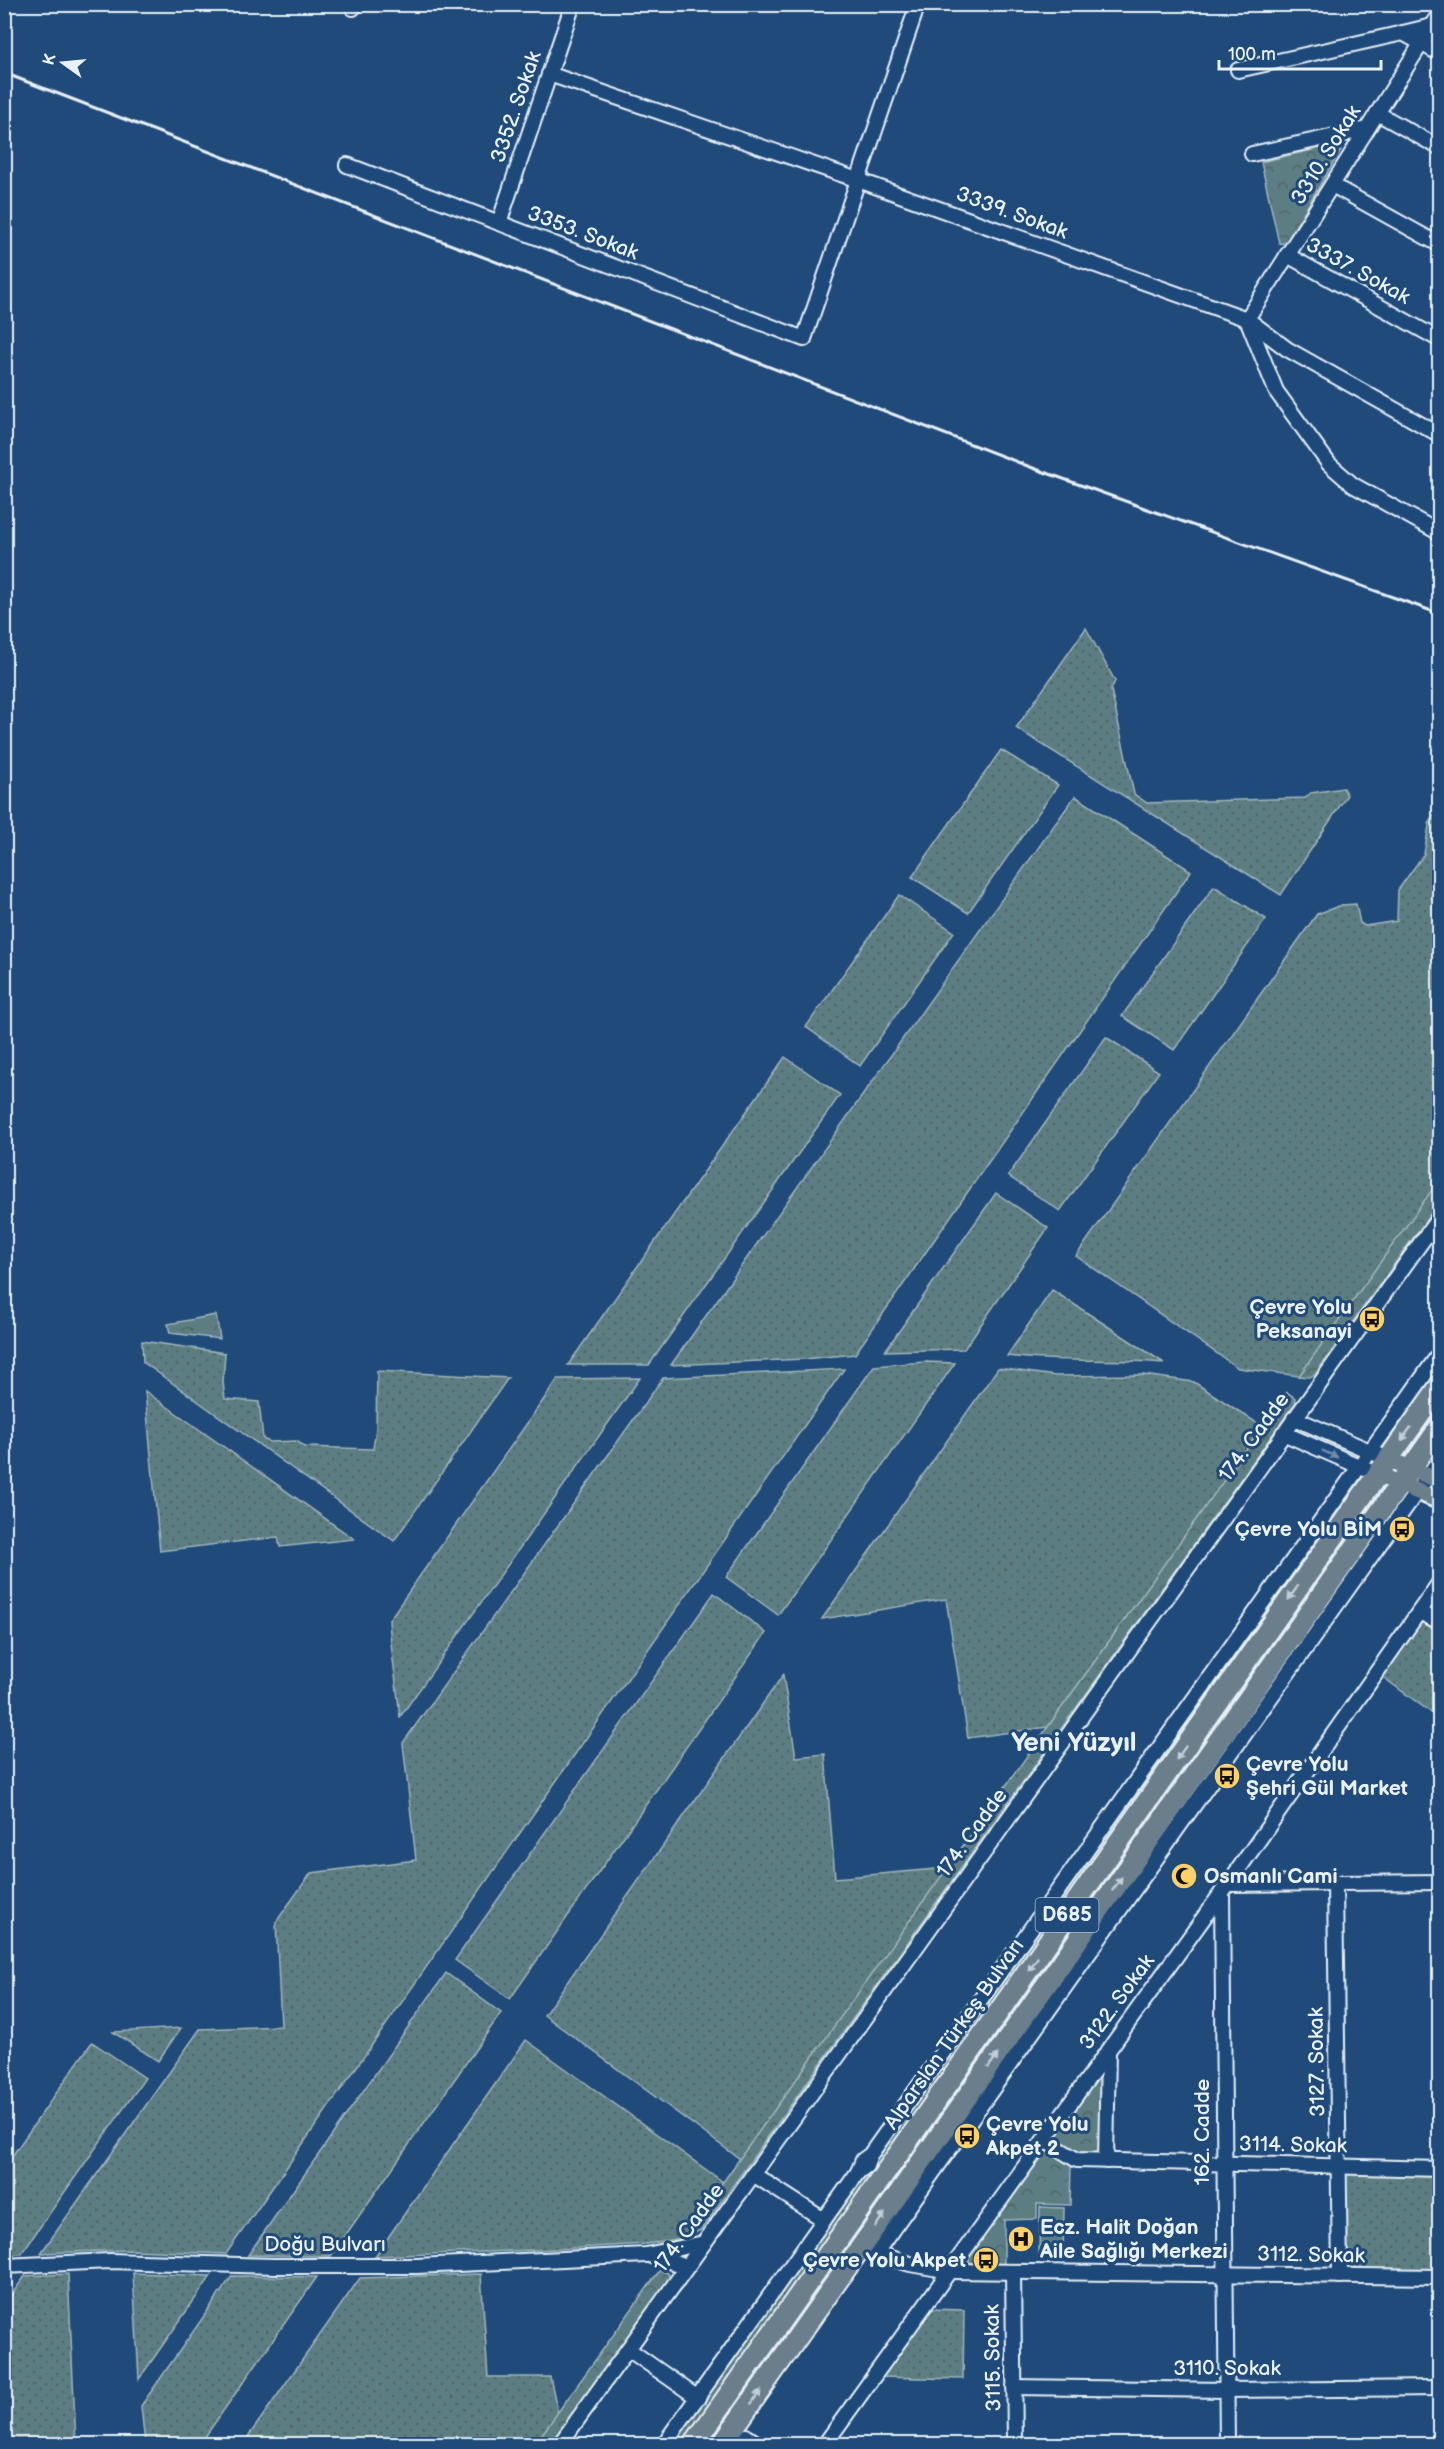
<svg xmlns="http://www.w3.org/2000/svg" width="1444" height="2449" font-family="'Balsamiq Sans',sans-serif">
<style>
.grass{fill:url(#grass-dots);stroke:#a2b7bc;stroke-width:1.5}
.forest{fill:url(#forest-crowns);stroke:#a2b7bc;stroke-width:1.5}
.garden{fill:#5c7d81;stroke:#a2b7bc;stroke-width:1.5}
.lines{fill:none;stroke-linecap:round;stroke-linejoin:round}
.minor-casing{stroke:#e8f1f8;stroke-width:18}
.major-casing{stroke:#e8f1f8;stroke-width:21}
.highway-casing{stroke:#e8f1f8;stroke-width:24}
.minor{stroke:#1f4a7a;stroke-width:14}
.major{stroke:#6b7e8b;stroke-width:16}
.highway{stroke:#6b7e8b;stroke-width:20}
.rail{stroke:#e8f1f8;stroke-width:3}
.oneway{fill:#c2ced7}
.oneway2{fill:#6f8dac}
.labels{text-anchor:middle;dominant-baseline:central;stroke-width:6;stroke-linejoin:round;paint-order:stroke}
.shield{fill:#1f4a7a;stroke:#acbfd2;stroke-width:1.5}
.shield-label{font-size:20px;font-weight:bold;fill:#e8f1f8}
.street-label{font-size:21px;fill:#e8f1f8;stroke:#1f4a7a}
.poi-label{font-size:21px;font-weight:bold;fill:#e8f1f8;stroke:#1f4a7a;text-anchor:start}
.district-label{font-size:27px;font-weight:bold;fill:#e8f1f8;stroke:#1f4a7a}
</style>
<defs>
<pattern id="grass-dots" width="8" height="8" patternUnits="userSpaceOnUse" patternTransform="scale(1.5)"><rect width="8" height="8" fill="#5c7d81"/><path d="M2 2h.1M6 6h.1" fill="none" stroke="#526568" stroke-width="1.8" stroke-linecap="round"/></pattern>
<pattern id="forest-crowns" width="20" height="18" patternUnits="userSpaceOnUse" patternTransform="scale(1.5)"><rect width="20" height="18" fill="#5c7d81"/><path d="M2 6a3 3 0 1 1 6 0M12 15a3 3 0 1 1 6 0" fill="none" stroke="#526568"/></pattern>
</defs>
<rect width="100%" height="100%" fill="#1f4a7a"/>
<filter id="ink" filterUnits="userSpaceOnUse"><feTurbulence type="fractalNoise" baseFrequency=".0167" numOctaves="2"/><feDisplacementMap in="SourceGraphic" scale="12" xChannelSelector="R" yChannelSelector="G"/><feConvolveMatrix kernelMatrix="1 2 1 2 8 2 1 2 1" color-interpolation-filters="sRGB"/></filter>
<g filter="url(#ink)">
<g class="grass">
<path d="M1086,628L1115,681L1111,690L1134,794L1147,803L1305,798L1311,793L1343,788L1347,795L1281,895L1016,728Z"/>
<path d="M1001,750L1058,785L968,913L912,877Z"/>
<path d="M1075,796L1191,871L855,1354L804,1359L671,1365Z"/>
<path d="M1439,810V1181L1299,1376L1238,1368L1076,1256L1317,914L1342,905L1356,904L1360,923L1365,926L1397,921L1398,890L1424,854L1430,820Z"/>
<path d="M1214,886L1266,919L1174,1050L1122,1016Z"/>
<path d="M899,895L954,932L860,1066L806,1027Z"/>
<path d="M1106,1037L1159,1072L1060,1211L1008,1176Z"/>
<path d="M785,1057L840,1095L649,1365H568Z"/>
<path d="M996,1193L1048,1228L964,1349L885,1351Z"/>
<path d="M1052,1290L1164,1363C1112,1358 1060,1363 1007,1356Z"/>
<path d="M142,1341L225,1353L223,1382L225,1399L259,1402L263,1439L269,1442L297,1441L304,1447L373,1449L376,1428L377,1371L508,1378L394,1541L143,1362Z"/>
<path d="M925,1362L955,1363L778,1615L726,1577L874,1366Z"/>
<path d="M1439,1362V1370L1391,1439L1387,1437Z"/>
<path d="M998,1368L1055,1376L1143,1375L1194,1382L1263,1427L1048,1727L968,1738L946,1599L822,1619Z"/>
<path d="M844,1369L226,2254L132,2250L41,2253L200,2029L281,2026L276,1922L311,1873L416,1860L403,1743L663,1378Z"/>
<path d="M640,1378L400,1717C397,1684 391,1653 389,1620L558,1379Z"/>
<path d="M145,1391L354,1539L280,1547L278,1537L160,1551Z"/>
<path d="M1358,1477L1362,1480L682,2444H674Z"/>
<path d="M714,1593L766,1633L510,1999L455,1960Z"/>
<path d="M1421,1622L1439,1631V1694L1433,1714L1383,1677Z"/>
<path d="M783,1675L796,1757L825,1754L835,1878L948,1868L740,2159L544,2015Z"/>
<path d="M446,1973L501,2013L331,2256L248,2255Z"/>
<path d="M181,2028L158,2061L113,2032Z"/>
<path d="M526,2040L723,2182L683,2238L646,2244L538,2250L375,2256Z"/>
<path d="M92,2042L145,2078L21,2254L5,2255V2166Z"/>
<path d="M1346,2174L1439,2175V2270L1345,2269Z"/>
<path d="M133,2273L211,2276L139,2379Z"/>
<path d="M68,2274L76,2444H25L20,2440L5,2442V2304L25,2276Z"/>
<path d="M481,2274L488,2377H550L558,2413L535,2444H243L360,2278Z"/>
<path d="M232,2276L317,2277L200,2444H145L141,2406Z"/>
<path d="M929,2309L964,2310L963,2379L879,2377Z"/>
</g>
<g class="forest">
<path d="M1338,144L1341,150L1285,244L1279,243L1261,162Z"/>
<path d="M1439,1180V1202L1316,1373L1310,1377L1299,1376Z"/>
<path d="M216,1315L220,1339L170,1333L168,1324Z"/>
<path d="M1287,1392L1295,1398L1296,1402L701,2230L683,2238Z"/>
<path d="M1099,2074L1103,2075L1101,2154L1078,2152L1054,2137Z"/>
<path d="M1046,2149L1071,2165L1070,2205L1037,2204V2219L1004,2220V2264L970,2263L968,2258Z"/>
<path d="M660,2270L668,2273L670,2279L551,2444H535Z"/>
</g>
<path class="garden" d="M1040,2207L1064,2208L1063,2255H1039Z"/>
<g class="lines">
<defs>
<g id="minor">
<path d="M353,8L354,4"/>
<path d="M1440,14L1247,319L1276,391L1329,464L1353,485L1440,533"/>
<path d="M1435,28L1432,26L1403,33L1440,54"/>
<path d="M1238,70L1403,33"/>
<path d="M549,74L858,180L1247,319L1287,349L1440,435"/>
<path d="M1377,113L1440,148"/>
<path d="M1252,154L1367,129"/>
<path d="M347,165L804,339L918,4"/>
<path d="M1332,185L1440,245"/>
<path d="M499,223L573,4"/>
<path d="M1287,255L1440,340"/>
<path d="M1294,1418L1388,1459"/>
<path d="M1283,1433L1377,1474"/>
<path d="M1419,1612L1440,1622"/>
<path d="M1335,1883L1340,2276"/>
<path d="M1228,1884L1440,1882"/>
<path d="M1222,1892L1227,2444"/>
<path d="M1044,2140L1077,2160L1440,2169"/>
<path d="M870,2155L866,2166L858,2172L863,2160L870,2155L1440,1353"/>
<path d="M1106,2161L1108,2050"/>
<path d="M753,2174L824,2220"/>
<path d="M868,2251L910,2264L950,2271L1440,2277"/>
<path d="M875,2254L1440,1459"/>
<path d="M652,2256L687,2266"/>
<path d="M4,2266L110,2261L275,2266H416L646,2255L704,2243"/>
<path d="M1013,2272L1015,2444"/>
<path d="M628,2349L698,2398"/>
<path d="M1014,2387L1226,2390L1440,2388"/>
<path d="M746,2436L758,2444"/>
<path d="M560,2444L1440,1216"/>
<path d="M664,2444L858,2172"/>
<path d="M825,2444L1228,1884L1440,1582"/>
</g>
<g id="major">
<path d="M1388,1459L1440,1481"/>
<path d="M1377,1474L1440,1501"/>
</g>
<g id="highway">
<path d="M694,2444L1440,1386"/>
<path d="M722,2444L1440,1427"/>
</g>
</defs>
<use href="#minor" class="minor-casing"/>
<use href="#major" class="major-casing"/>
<use href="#highway" class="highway-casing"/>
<use href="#minor" class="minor"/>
<use href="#major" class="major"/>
<use href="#highway" class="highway"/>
<path class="rail" d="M4,73L1033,468L1440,614"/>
</g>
<defs><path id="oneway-solid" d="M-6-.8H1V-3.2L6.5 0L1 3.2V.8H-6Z" transform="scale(1.5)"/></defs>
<g class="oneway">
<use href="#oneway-solid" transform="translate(1406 1434) rotate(125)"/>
<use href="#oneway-solid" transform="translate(1293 1593) rotate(125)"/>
<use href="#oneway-solid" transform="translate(1181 1753) rotate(125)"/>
<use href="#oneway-solid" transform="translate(1117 1884) rotate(-55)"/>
<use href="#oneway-solid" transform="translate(1033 1964) rotate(125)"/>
<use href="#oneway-solid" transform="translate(993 2061) rotate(-55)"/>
<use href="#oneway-solid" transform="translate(880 2220) rotate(-55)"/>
<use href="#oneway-solid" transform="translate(756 2397) rotate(-55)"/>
</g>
<use class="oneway2" href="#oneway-solid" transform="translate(1330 1454) rotate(24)"/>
</g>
<defs>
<symbol id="bus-disc" viewBox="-11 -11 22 22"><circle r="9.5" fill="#ffd166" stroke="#1f4a7a"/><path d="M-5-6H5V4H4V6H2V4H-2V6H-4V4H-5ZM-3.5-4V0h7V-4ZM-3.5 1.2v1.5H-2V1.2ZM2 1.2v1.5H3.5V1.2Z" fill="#111"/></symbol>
<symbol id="mosque-disc" viewBox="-11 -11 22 22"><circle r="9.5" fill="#ffd166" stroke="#1f4a7a"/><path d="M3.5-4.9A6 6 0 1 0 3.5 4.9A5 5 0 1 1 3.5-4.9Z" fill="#111"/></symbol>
<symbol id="hospital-disc" viewBox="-11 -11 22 22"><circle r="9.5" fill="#ffd166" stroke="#1f4a7a"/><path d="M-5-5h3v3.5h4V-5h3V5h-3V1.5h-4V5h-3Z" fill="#111"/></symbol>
</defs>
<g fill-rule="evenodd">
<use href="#bus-disc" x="1357" y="1304" width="30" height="30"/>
<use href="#bus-disc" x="1387" y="1514" width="30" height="30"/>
<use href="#bus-disc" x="1212" y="1761" width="30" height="30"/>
<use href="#mosque-disc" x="1169" y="1861" width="30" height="30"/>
<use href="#bus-disc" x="952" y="2121" width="30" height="30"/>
<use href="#hospital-disc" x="1006" y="2224" width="30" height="30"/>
<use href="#bus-disc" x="971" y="2245" width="30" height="30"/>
</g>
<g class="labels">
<rect class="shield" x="1035.5" y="1898" width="63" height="34" rx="4.5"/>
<g class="shield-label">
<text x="1067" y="1915">D685</text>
</g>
<g class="street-label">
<text transform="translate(516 107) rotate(-71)">3352. Sokak</text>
<text transform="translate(1326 155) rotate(-58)">3310. Sokak</text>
<text transform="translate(1012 213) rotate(20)">3339. Sokak</text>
<text transform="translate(583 233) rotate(21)">3353. Sokak</text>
<text transform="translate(1358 271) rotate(29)">3337. Sokak</text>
<text transform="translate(1254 1437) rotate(-54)">174. Cadde</text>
<text transform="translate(972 1833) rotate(-54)">174. Cadde</text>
<text transform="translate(1117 2002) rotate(-54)">3122. Sokak</text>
<text transform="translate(954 2034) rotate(-55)">Alparslan Türkeş Bulvarı</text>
<text transform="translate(1317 2062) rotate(-91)">3127. Sokak</text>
<text transform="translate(1202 2132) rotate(-90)">162. Cadde</text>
<text transform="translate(1293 2145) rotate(1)">3114. Sokak</text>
<text transform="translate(689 2228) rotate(-54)">174. Cadde</text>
<text x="325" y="2244">Doğu Bulvarı</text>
<text transform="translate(1311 2255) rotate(1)">3112. Sokak</text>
<text transform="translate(993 2358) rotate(-91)">3115. Sokak</text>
<text x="1227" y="2368">3110. Sokak</text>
</g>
<g class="poi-label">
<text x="1352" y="1307" text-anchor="end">Çevre Yolu<tspan x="1352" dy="24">Peksanayi</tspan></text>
<text x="1382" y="1529" text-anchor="end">Çevre Yolu BİM</text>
<text x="1246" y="1764">Çevre Yolu<tspan x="1246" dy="24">Şehri Gül Market</tspan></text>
<text x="1204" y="1876">Osmanlı Cami</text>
<text x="986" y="2124">Çevre Yolu<tspan x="986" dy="24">Akpet 2</tspan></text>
<text x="1040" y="2227">Ecz. Halit Doğan<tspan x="1040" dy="24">Aile Sağlığı Merkezi</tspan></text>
<text x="966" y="2260" text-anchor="end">Çevre Yolu Akpet</text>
</g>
<g class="district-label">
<text x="1074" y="1743">Yeni Yüzyıl</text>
</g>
</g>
<rect width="1444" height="2449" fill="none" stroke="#1f4a7a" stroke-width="24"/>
<rect x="12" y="12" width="1420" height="2425" fill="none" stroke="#e8f1f8" stroke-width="2" filter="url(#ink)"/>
<g transform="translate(63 63) rotate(285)" stroke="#1f4a7a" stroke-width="4.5" paint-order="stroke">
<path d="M0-4.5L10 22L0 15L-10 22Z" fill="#e8f1f8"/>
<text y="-9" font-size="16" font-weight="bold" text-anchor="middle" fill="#e8f1f8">K</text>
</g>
<path d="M1219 60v9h162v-9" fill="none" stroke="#e8f1f8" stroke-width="3"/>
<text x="1228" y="60" font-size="18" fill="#e8f1f8" stroke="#1f4a7a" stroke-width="4.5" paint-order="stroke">100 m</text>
</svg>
